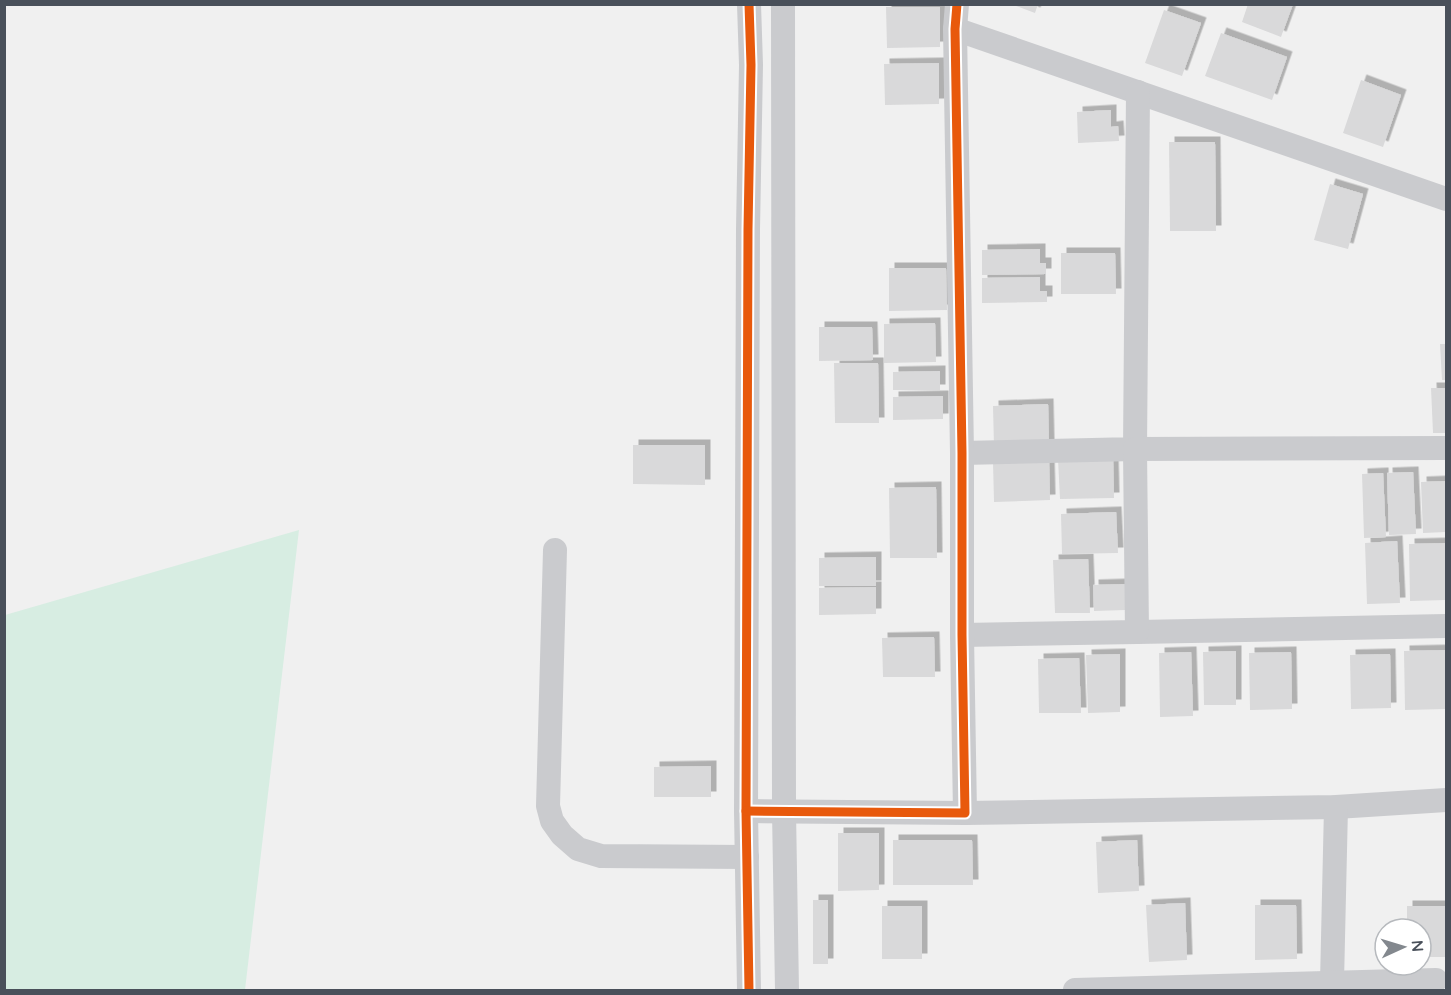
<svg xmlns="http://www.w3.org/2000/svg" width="1451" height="995" font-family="Quicksand,sans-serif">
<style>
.green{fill:#d7ede2}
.building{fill:#d9d9da;filter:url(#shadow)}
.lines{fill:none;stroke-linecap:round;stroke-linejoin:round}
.minor{stroke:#cacbce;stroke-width:24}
.cycleway-casing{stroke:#fff;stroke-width:13}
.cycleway{stroke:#e8590c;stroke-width:9}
</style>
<defs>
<filter id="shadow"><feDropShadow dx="5.5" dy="-5.5" stdDeviation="0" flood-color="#0004"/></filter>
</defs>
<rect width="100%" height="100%" fill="#f0f0f0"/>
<path class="green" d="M299,530L245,990H5V615Z"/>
<g class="building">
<path d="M1011,4H1038L1035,13Z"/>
<path d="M1248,4H1293L1281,37L1242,22Z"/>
<path d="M886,7H940V47L887,48Z"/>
<path d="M1164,10L1201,23L1182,76L1145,63Z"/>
<path d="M1221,33L1287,57L1272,100L1205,76Z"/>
<path d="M939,63V104L885,105L884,64Z"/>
<path d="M1361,80L1401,95L1383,147L1343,133Z"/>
<path d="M1111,110V127L1118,126L1119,141L1078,143L1077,112Z"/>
<path d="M1169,142H1215L1216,231H1170Z"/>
<path d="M1330,184L1363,194L1348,249L1314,240Z"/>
<path d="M1040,249V263H1046V274L982,275V250Z"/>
<path d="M1061,253H1115L1116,294H1061Z"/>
<path d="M889,268H946L947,310L889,311Z"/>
<path d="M1040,277V291H1047V302L982,303V278Z"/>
<path d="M935,323L936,362L884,363V324Z"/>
<path d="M819,327H872L873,360L819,361Z"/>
<path d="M1440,344H1446V380H1442Z"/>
<path d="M834,363H878L879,423H835Z"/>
<path d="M940,371V390H893V372Z"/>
<path d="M1431,388H1446V433H1433Z"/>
<path d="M943,396V419L893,420V397Z"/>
<path d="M1048,404L1049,445L994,447L993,406Z"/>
<path d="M633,445H705V485L633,484Z"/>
<path d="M1113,457L1114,498L1060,499L1058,459Z"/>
<path d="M1049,460L1050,500L994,502L993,462Z"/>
<path d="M1413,472L1416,534L1389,535L1387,473Z"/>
<path d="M1383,473L1386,537L1364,538L1362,474Z"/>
<path d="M1446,481V532L1423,533L1421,482Z"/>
<path d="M936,487L937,558H890L889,488Z"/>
<path d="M1116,512L1118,553L1062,554L1061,514Z"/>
<path d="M1397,541L1400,603L1367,604L1365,543Z"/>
<path d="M1446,543V600L1410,601L1409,544Z"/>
<path d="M876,557V586H819V558Z"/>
<path d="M1088,559L1090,613H1055L1053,560Z"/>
<path d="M1125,584L1126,610L1094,611L1093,585Z"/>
<path d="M876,587V614L819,615V588Z"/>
<path d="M934,637L935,677H883L882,638Z"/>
<path d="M1446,650V709L1405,710L1404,651Z"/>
<path d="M1236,651V705H1204L1203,652Z"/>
<path d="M1191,652L1193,716L1160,717L1159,653Z"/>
<path d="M1291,652L1292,709L1250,710L1249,653Z"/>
<path d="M1120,654V712L1088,713L1086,655Z"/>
<path d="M1390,654L1391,708L1351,709L1350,655Z"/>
<path d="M1079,658L1081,713H1039L1038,659Z"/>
<path d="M711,766V797H654V767Z"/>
<path d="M838,833H879V890L838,891Z"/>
<path d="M893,840H972L973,885H893Z"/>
<path d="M1137,840L1139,891L1098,893L1096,842Z"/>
<rect x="813" y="900" width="15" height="64"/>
<path d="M1185,903L1187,960L1149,962L1146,905Z"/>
<path d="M1255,905H1296L1297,959L1255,960Z"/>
<rect x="882" y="906" width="40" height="53"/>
<path d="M1407,906H1446V957H1421V929H1407Z"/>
</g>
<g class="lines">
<g class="minor">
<path d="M749,4L751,65L748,229L746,811L749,990"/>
<path d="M783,4L784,811L787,990"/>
<path d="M955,29L1446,199"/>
<path d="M962,453L1135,449L1138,92"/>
<path d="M555,550L548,806L552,821L562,835L578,849L601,856L747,857"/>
<path d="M1137,632L1446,626"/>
<path d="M962,635L1137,632L1135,449L1446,448"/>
<path d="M746,811L965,813L962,635V453L955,29L957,4"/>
<path d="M965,813L1336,807L1446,800"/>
<path d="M1332,982L1336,807"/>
<path d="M1075,990L1436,980"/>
</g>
<defs>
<g id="cycleway">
<path d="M749,4L751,65L748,229L746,811L749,990"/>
<path d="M746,811L965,813L962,635V453L955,29L957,4"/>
</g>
</defs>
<use href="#cycleway" class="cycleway-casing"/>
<use href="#cycleway" class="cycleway"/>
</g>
<rect width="1451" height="995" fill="none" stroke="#49505a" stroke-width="12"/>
<g transform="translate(1403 947) rotate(86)"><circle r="28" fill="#ffffff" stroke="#b6b9bd" stroke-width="1.5"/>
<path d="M0-4.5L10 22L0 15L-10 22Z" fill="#83888e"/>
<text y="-9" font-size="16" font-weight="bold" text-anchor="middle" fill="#49505a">N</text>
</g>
</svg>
